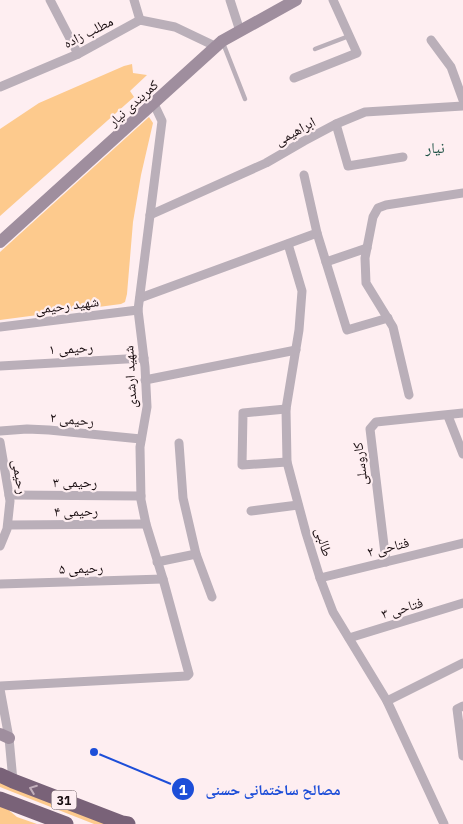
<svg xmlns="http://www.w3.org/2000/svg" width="463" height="824" font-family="'IBM Plex Sans','Noto Naskh Arabic',sans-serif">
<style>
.green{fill:#fdca8d}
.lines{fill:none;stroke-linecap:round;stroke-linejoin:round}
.lane{stroke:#baafb9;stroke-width:4.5}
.street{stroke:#baafb9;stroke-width:9}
.secondary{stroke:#9f8e9e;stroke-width:12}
.highway{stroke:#796278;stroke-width:15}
.oneway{stroke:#c2afbb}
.labels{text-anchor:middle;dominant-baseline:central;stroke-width:4.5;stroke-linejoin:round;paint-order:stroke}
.shield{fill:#feeef1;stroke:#5e5054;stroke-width:1}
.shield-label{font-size:12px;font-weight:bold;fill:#190d10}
.street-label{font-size:14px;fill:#190d10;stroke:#feeef1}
.neighbourhood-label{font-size:15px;fill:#1a4f42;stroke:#feeef1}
.leader{fill:none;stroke:#1d4ed8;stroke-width:2}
.callout-dot{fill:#1d4ed8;stroke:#feeef1;stroke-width:2}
.mark-label{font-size:15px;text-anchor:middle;font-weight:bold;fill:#fff}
.callout-label{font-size:15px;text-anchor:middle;font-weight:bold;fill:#1d4ed8;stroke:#feeef1;stroke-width:4.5;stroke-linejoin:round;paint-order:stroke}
</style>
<rect width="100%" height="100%" fill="#feeef1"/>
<g class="green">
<path d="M132,64L133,73L147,75L130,91L134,97L0,216V129L39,103L124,66Z"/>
<path d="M149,117L153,123L141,175L133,222L127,294L125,302L121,304L0,320V252Z"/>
<path d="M0,782L114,824H94L0,787Z"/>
<path d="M0,806L5,807L17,817L37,824H0Z"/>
</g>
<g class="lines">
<g class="lane">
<path d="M223,43L245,99"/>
<path d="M315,49L349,36"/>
</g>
<g class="street">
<path d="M50,0L78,54"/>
<path d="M134,0L140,20"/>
<path d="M230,0L240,31"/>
<path d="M431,40L451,67L463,100"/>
<path d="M294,78L357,53L333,0"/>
<path d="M0,87L78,54L140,20L175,27L217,47"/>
<path d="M336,124L348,166L403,157"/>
<path d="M150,215L266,163L304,141L336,124L365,112L463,106"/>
<path d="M317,233L347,330L388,318"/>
<path d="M288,244L302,291L299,330L286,409L287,462L306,533L320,578L333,612L387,701L444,824"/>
<path d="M326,262L367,248"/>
<path d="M140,298L317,233L304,175"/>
<path d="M0,327L138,310"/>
<path d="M0,366L144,358"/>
<path d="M145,380L296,350"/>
<path d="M409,395L393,327L366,283L365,258L373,217L378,208L386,205L463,193"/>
<path d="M286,409L243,413L242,465L287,462"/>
<path d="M448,416L463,454"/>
<path d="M0,431L27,429L49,430L141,439"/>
<path d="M0,442L10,501L7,529L0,546"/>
<path d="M179,443L183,498L196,554L212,597"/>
<path d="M9,495L141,496"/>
<path d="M251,511L298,505"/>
<path d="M8,525L146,524"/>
<path d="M157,562L196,554"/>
<path d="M386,562L370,429L376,422L463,413"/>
<path d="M320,578L463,543"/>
<path d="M0,584L163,579"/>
<path d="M349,638L463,603"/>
<path d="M0,686L187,676L189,674L163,579L146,524L141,500L140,447L147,407L145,367L138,310L162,121L154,104"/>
<path d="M0,689L9,738L13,781"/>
<path d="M387,701L463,663"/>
<path d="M463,756L457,709L463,706"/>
</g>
<g class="secondary">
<path d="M0,242L222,41L296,0"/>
<path d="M0,734L9,738"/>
</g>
<g class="highway">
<path d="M0,775L13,781L122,823L128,824"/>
<path d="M0,799L66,824"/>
</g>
</g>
<defs><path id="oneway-chevron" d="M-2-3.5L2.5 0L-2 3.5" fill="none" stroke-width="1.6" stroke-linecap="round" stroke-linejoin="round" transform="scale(1.25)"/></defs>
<use class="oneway" href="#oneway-chevron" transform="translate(33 789) rotate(-159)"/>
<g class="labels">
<rect class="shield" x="51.5" y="790.5" width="25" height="19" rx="4"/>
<g class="shield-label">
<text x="64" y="800">31</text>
</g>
<g class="street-label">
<text transform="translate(88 32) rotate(-27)">مطلب زاده</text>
<text transform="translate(133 103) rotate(-42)">کمربندی نیار</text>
<text transform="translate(295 131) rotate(-29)">ابراهیمی</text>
<text transform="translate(67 305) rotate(-7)">شهید رحیمی</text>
<text transform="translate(71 348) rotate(-3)">رحیمی ۱</text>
<text transform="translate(130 377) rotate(-93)">شهید ارشدی</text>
<text transform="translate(72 419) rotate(5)">رحیمی ۲</text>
<text transform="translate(360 464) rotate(-97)">کاروسلی</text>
<text transform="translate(20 477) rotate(81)">رحیمی</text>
<text x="75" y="482">رحیمی ۳</text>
<text transform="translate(76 511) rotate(-1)">رحیمی ۴</text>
<text transform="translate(324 542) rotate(73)">طالبی</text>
<text transform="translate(388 547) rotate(-14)">فتاحی ۲</text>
<text transform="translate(81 568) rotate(-2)">رحیمی ۵</text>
<text transform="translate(402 608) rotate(-17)">فتاحی ۳</text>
</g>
<g class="neighbourhood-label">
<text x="435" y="147">نیار</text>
</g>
</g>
<path class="leader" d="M94 752L183 789"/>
<g class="callout-dot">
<circle cx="94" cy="752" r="5"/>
<circle cx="183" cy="789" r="12"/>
</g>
<g class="mark-label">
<text x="183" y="795">1</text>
</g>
<g class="callout-label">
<text x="273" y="795">مصالح ساختمانی حسنی</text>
</g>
</svg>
